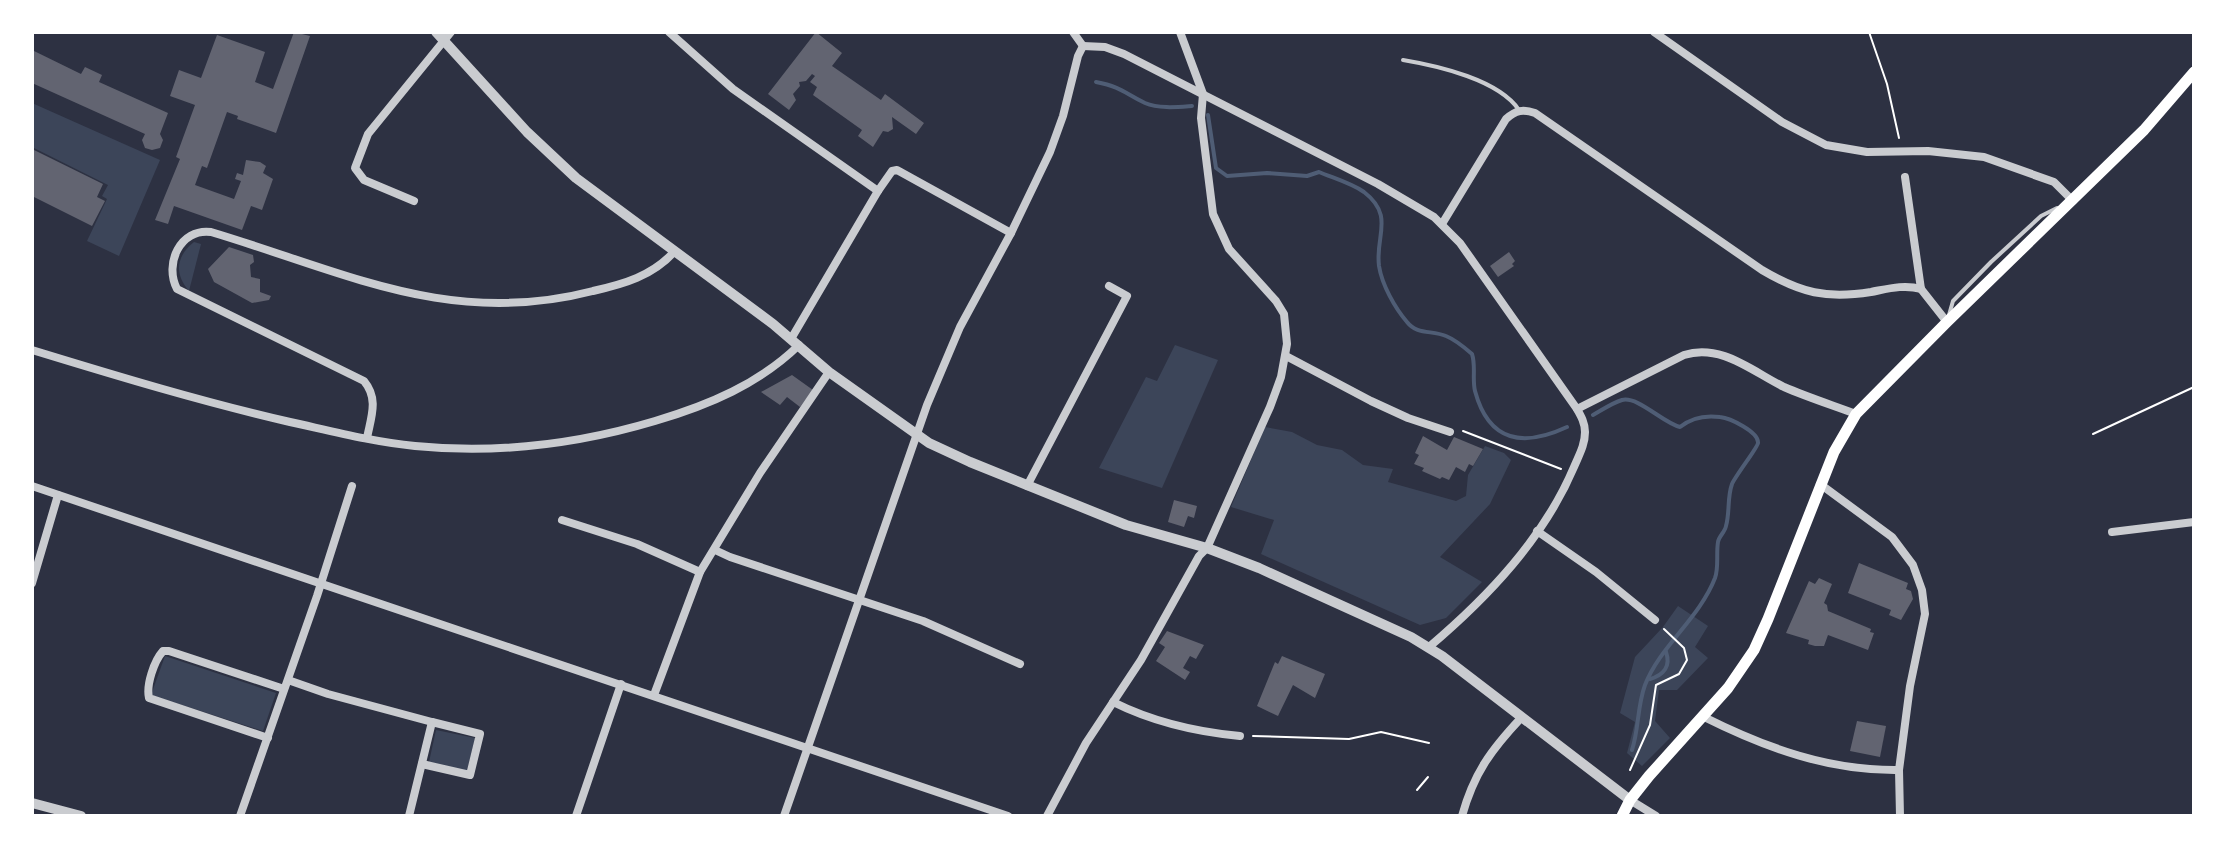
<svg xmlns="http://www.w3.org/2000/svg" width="2226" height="848" font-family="'Noto Serif',serif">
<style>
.green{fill:#3c4559}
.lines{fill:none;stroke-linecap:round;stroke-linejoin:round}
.stream{stroke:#4f5d75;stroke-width:4}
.building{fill:#626471}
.path{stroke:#fff;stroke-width:2}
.service{stroke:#caccd0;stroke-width:4}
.minor{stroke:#caccd0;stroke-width:8}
.tertiary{stroke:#caccd0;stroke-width:10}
.secondary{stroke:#fff;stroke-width:11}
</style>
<rect width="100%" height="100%" fill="#2d3142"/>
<g class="green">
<path d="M32,103L160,160L119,256L87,241L107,199L102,196L108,185L32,147Z"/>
<path d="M194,242L201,244L189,291C174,274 176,256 194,242Z"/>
<path d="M1175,345L1218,360L1162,488L1099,468L1146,377L1157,381Z"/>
<path d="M1265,427L1292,432L1317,445L1342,450L1363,465L1393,469L1388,482L1456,501L1466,496L1468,475L1485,446L1504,453L1511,460L1490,504L1440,557L1482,582L1446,618L1420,625L1261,554L1274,520L1231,507Z"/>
<path d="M1678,606L1708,626L1695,647L1708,658L1677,690H1659L1655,721L1670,738L1642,766L1627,753L1635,722L1620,713L1635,657L1663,627Z"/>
<path d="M165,656L276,693L263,731L151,695Z"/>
<path d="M436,730L475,738L467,771L429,762Z"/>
</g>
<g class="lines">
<g class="stream">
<path d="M1096,82C1122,87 1124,93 1145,103C1159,109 1178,107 1192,106"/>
<path d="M1208,115L1216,168L1227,176L1267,173L1307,176L1319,172C1333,178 1351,183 1364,192C1395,216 1375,236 1379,266C1382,285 1395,308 1407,322C1417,335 1432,330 1446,336C1456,340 1464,347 1472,354C1476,366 1472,379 1475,391C1489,443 1524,447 1567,427"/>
<path d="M1593,415C1602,410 1612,403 1622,400C1638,396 1663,423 1680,427C1691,418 1705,415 1720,417C1730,418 1759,432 1758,443C1758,447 1736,475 1732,484C1727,498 1730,512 1726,526C1725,532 1719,536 1718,542C1716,554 1719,567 1715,578C1699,619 1660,646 1645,685C1637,707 1639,729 1632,750"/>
<path d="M1650,679C1664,675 1671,666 1666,652"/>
</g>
</g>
<g class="building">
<path d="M294,32L310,36L276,133L237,119L238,116L227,112L207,168L202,166L195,185L234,199L241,181L235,179L237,173L243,175L246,160L260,162L266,166L263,173L273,179L262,210L251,206L242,230L174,206L168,224L155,220L180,159L176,157L195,105L170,96L179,70L201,78L217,35L265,52L255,82L273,89Z"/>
<path d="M816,32L842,53L832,66L881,100L885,94L924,123L916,134L892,117L893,129L888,132L883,131L873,147L858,136L862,130L813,95L817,87L810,82L815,76L812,74L806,81L799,82L800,86L793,94L796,100L789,110L768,94Z"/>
<path d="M32,50L81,74L85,67L102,75L99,82L168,113L160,134L163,140L160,148L152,150L145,148L142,140L145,134L32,83Z"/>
<path d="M32,149L103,184L97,197L105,201L92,226L32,196Z"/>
<path d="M229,247L253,255L254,262L250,265L251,277L260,279V292L271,296L269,300L252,303L214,282L208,269Z"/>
<path d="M1509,252L1515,261L1512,264L1514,266L1498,277L1490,266Z"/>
<path d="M792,375L813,390L800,407L787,397L780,405L761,392Z"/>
<path d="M1423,436L1447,450L1454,437L1483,449L1473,466L1469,464L1465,472L1456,467L1449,480L1442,477L1440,479L1422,471L1424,468L1414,464L1419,455L1415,453Z"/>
<path d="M1174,500L1197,506L1194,518L1188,516L1184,527L1168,522Z"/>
<path d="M1859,563L1908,583L1906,589L1911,591L1913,599L1901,620L1889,615L1891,610L1848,593Z"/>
<path d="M1819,578L1832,584L1824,603L1827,605L1828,611L1871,629L1870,632L1874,633L1868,650L1828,635L1824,646H1815L1808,644L1809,640L1786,633L1809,581L1815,584Z"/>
<path d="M1167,631L1204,645L1196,659L1190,656L1183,668L1190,672L1185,680L1156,661L1165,647L1159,643Z"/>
<path d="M1282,656L1325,674L1315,698L1293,685L1278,716L1257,706L1275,662L1278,664Z"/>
<path d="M1857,721L1886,726L1880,757L1850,751Z"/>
</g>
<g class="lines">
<g class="path">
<path d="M1869,32L1887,84L1899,138"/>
<path d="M1463,431L1561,469"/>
<path d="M2093,434L2194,387"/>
<path d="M1253,736L1349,739L1381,732L1429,743"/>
<path d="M1630,770L1650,725L1656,685L1679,674L1687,660L1684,648L1664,629"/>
<path d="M1417,790L1428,777"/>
</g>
<g class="service">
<path d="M1403,60C1439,66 1499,80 1519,110"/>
<path d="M1949,315L1953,301L1991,262L2041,216L2057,208"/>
</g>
<g class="minor">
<path d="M669,32L733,89L878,191L892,171L897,170L1011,233"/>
<path d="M1073,32L1083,46"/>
<path d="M1654,32L1782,122L1826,145L1867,152L1928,151L1984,157L2054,182L2073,201"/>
<path d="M1083,46L1105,47L1124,54L1378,184L1434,217L1460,243L1577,409C1581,416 1585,423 1585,432C1585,445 1579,455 1574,467C1544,538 1488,597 1429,647"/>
<path d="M1905,177L1921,289L1947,322"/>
<path d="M414,201L364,180L355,168L368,134L451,32"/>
<path d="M1442,224L1506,119C1516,110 1523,109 1535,113L1762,270C1801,293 1826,299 1871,292C1887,289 1904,284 1921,289"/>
<path d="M791,339L878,191"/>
<path d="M32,350C117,376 203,402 290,422C331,431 373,442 415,446C496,454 578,444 655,421C709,405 759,384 799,345"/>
<path d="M1286,356L1371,401L1408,418L1450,432"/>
<path d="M1577,409L1684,355C1721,343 1753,372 1784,387C1807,397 1832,405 1856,414"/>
<path d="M367,438C371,417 379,399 364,381L177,289C164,264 180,228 211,232C345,272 450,328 593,291C624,284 652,276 674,252"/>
<path d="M1820,484L1892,537L1913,565L1922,590L1925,614L1910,686L1899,770L1900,816"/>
<path d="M32,486L1008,816"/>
<path d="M1027,486L1127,296L1109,286"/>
<path d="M562,520L637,544L700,572"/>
<path d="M1537,531L1596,572L1655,620"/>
<path d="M2112,532L2194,522"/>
<path d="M715,550L730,557L923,621L1020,664"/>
<path d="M32,583L58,495"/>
<path d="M288,680L328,694L432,722L409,816"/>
<path d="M654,695L700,572L760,473L829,372"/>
<path d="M1113,702C1153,722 1197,732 1240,736"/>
<path d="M1704,717C1766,748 1829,771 1899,770"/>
<path d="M268,738L149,698C146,685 154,661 163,651H169L284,689"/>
<path d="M422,764L470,775L480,734L432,722"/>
<path d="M1630,800L1656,816"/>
<path d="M240,816L317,596L352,486"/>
<path d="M576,816L621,684"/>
<path d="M784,816L927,405L960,327L1011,233L1050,152L1063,116L1078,56L1083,46"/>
<path d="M1047,816L1086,743L1141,660L1199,556L1207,548L1270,407L1281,377L1287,344L1284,314L1276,301L1229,249L1213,214L1201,118L1203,94L1180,32"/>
<path d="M1462,816C1474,773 1491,750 1521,718"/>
</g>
<g class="tertiary">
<path d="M436,32L527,132L576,178L773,324L829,372L929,443L970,462L1126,525L1207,548L1259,568L1411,637L1442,656L1630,800"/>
<path d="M32,803L81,816"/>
</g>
<path class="secondary" d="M1622,816L1630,800L1649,776L1728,688L1754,650L1768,619L1834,452L1856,414L1947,322L2144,130L2194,72"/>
</g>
<rect width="2226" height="848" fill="none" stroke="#ffffff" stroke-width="68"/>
</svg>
